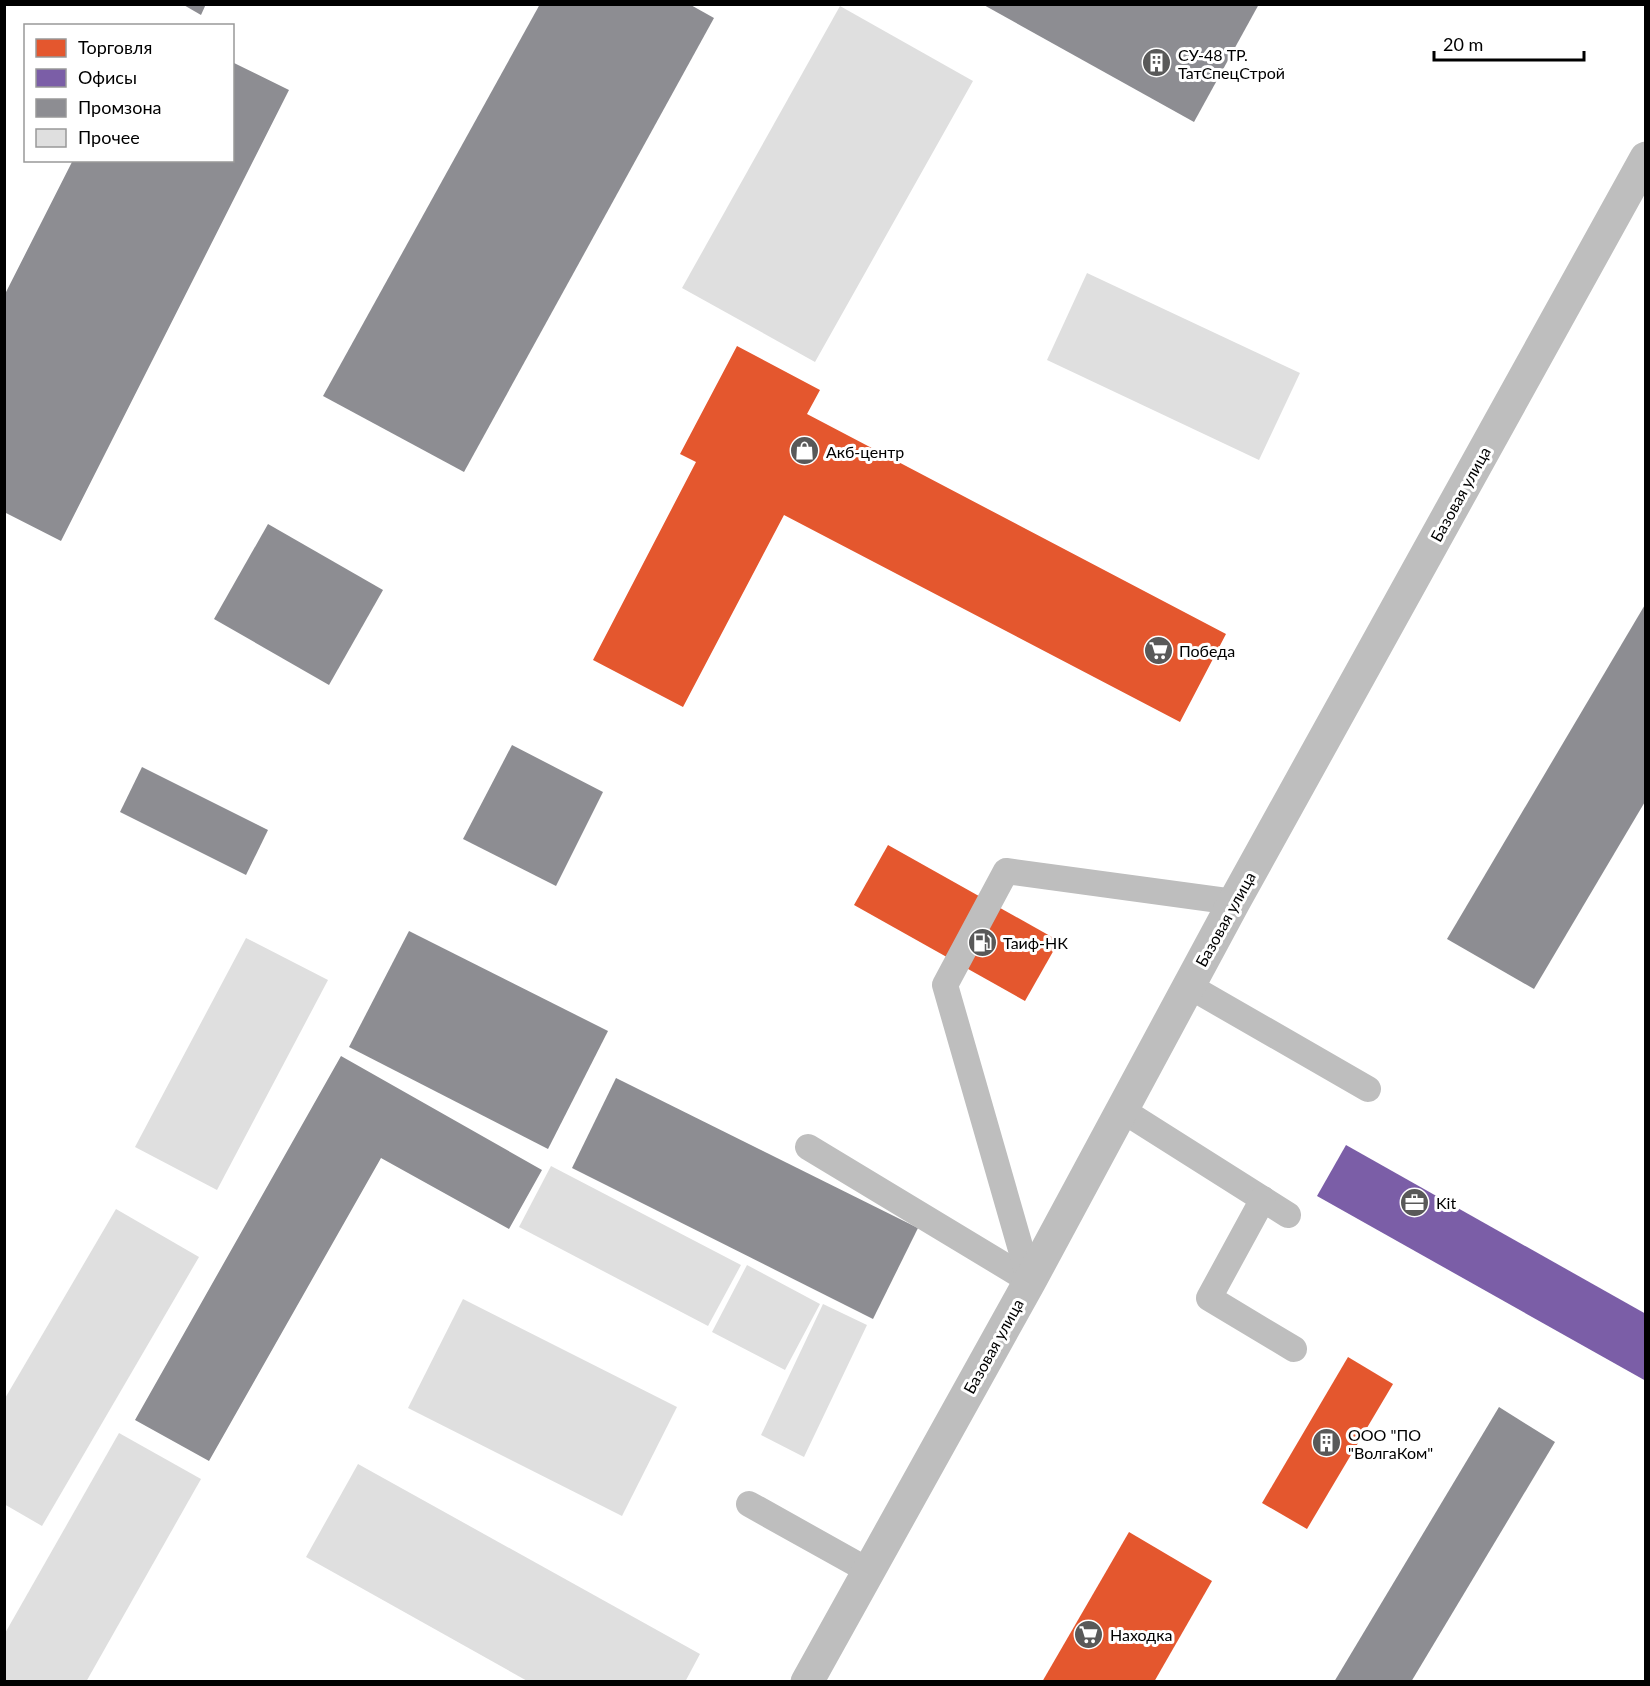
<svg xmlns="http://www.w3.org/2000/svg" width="1650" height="1686" font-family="Lato,sans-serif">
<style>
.shops{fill:#e4572e}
.offices{fill:#7b5ea7}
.industry{fill:#8d8d92}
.building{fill:#dfdfdf}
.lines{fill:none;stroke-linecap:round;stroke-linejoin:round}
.service{stroke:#bebebe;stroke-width:26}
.tertiary{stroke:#bebebe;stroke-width:33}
.labels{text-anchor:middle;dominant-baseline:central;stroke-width:6;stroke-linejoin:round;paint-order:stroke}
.poi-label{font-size:16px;fill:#000;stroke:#fff;text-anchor:start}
.street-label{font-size:16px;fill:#000;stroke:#fff}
</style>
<rect width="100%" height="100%" fill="#fff"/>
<g class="shops">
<path d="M737,346L820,390L807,414L1226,634L1180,722L784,515L683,707L593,660L696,462L680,454Z"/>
<path d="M888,845L1059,941L1025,1001L854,905Z"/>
<path d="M1348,1357L1393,1384L1307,1529L1262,1503Z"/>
<path d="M1129,1532L1212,1581L1154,1682H1042Z"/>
</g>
<path class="offices" d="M1346,1145L1646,1314V1381L1317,1196Z"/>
<g class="industry">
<path d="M182,4H206L201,15Z"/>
<path d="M540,4H689L714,18L464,472L323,396Z"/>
<path d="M982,4H1259L1194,122Z"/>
<path d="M232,62L289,90L61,541L4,512V296L73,160H232Z"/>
<path d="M268,524L383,590L329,685L214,619Z"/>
<path d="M1646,603V800L1534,989L1447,939Z"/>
<path d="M512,745L603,792L556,886L463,839Z"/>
<path d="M142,767L268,830L246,875L120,812Z"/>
<path d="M409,931L608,1031L548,1149L349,1047Z"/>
<path d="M341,1056L542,1170L509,1229L381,1158L209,1461L135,1420Z"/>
<path d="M616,1078L918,1228L873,1319L572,1168Z"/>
<path d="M1499,1407L1555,1442L1411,1682H1334Z"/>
</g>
<g class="building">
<path d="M840,6L973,81L815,362L682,288Z"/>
<path d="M1087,273L1300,373L1259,460L1047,360Z"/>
<path d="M246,938L328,980L217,1190L135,1147Z"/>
<path d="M551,1166L741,1265L708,1326L519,1227Z"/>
<path d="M116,1209L199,1257L42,1526L4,1504V1400Z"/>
<path d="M747,1265L820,1304L785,1370L712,1332Z"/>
<path d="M463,1299L677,1407L622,1516L408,1408Z"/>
<path d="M823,1304L867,1325L804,1457L761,1435Z"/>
<path d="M119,1433L201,1479L86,1682H4V1635Z"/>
<path d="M358,1464L700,1654L685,1682H529L306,1557Z"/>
</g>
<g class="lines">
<g class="service">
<path d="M1189,986L1368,1089"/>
<path d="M1122,1110L1288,1215"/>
<path d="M808,1147L1030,1281"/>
<path d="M1263,1199L1209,1298L1294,1349"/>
<path d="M1030,1281L945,985L1006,871L1234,902"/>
<path d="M749,1504L869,1571"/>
</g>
<path class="tertiary" d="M807,1682L1030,1281L1234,902L1646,158"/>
</g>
<defs>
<symbol id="building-disc" viewBox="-11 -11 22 22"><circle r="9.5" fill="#595959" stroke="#fff"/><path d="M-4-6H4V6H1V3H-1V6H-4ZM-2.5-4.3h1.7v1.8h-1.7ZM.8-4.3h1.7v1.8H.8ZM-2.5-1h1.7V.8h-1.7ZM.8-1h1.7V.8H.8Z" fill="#fff"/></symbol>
<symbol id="shop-disc" viewBox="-11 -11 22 22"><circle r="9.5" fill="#595959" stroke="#fff"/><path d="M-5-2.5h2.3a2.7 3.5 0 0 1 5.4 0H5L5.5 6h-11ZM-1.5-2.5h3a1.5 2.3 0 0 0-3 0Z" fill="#fff"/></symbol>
<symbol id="supermarket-disc" viewBox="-11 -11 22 22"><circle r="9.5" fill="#595959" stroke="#fff"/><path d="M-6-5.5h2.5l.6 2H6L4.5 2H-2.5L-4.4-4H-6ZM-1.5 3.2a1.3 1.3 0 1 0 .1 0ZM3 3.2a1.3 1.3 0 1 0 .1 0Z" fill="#fff"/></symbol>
<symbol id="fuel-disc" viewBox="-11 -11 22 22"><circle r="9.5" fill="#595959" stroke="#fff"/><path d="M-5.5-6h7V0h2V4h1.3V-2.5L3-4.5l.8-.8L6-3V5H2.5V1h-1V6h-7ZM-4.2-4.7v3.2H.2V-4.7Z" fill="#fff"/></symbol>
<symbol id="office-disc" viewBox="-11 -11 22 22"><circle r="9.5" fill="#595959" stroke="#fff"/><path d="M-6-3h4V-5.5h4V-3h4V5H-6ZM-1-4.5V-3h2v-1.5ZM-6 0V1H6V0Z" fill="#fff"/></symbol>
</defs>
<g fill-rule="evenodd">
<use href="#building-disc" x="1140" y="46" width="33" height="33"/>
<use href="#shop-disc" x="788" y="434" width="33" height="33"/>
<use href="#supermarket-disc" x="1142" y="634" width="33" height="33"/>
<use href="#fuel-disc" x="966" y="926" width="33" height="33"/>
<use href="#office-disc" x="1398" y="1186" width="33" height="33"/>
<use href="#building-disc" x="1310" y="1426" width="33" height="33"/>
<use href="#supermarket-disc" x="1072" y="1618" width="33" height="33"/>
</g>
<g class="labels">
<g class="poi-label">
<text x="1178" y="54">СУ-48 ТР.<tspan x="1178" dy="18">ТатСпецСтрой</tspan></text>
<text x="826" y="451">Акб-центр</text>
<text x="1179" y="650">Победа</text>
<text x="1003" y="942">Таиф-НК</text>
<text x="1436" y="1202">Kit</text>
<text x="1348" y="1434">ООО "ПО<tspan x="1348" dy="18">"ВолгаКом"</tspan></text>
<text x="1110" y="1634">Находка</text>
</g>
<g class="street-label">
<text transform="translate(1460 494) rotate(-61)">Базовая улица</text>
<text transform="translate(1225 919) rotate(-61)">Базовая улица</text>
<text transform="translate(993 1346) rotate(-61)">Базовая улица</text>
</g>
</g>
<rect width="1650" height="1686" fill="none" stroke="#000000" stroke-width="12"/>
<rect x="24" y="24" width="210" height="138" fill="#ffffff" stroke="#999999" stroke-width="1.5"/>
<rect x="36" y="39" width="30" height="18" fill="#e4572e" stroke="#999999" stroke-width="1.5"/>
<text x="78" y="54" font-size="18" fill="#000000">Торговля</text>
<rect x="36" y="69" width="30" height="18" fill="#7b5ea7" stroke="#999999" stroke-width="1.5"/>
<text x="78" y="84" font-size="18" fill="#000000">Офисы</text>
<rect x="36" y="99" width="30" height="18" fill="#8d8d92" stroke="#999999" stroke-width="1.5"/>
<text x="78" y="114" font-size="18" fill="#000000">Промзона</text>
<rect x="36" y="129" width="30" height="18" fill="#dfdfdf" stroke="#999999" stroke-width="1.5"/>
<text x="78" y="144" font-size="18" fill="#000000">Прочее</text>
<path d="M1434 51v9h150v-9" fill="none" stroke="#000000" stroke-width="3"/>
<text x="1443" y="51" font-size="18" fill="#000000" stroke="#ffffff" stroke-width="4.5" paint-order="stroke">20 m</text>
</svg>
